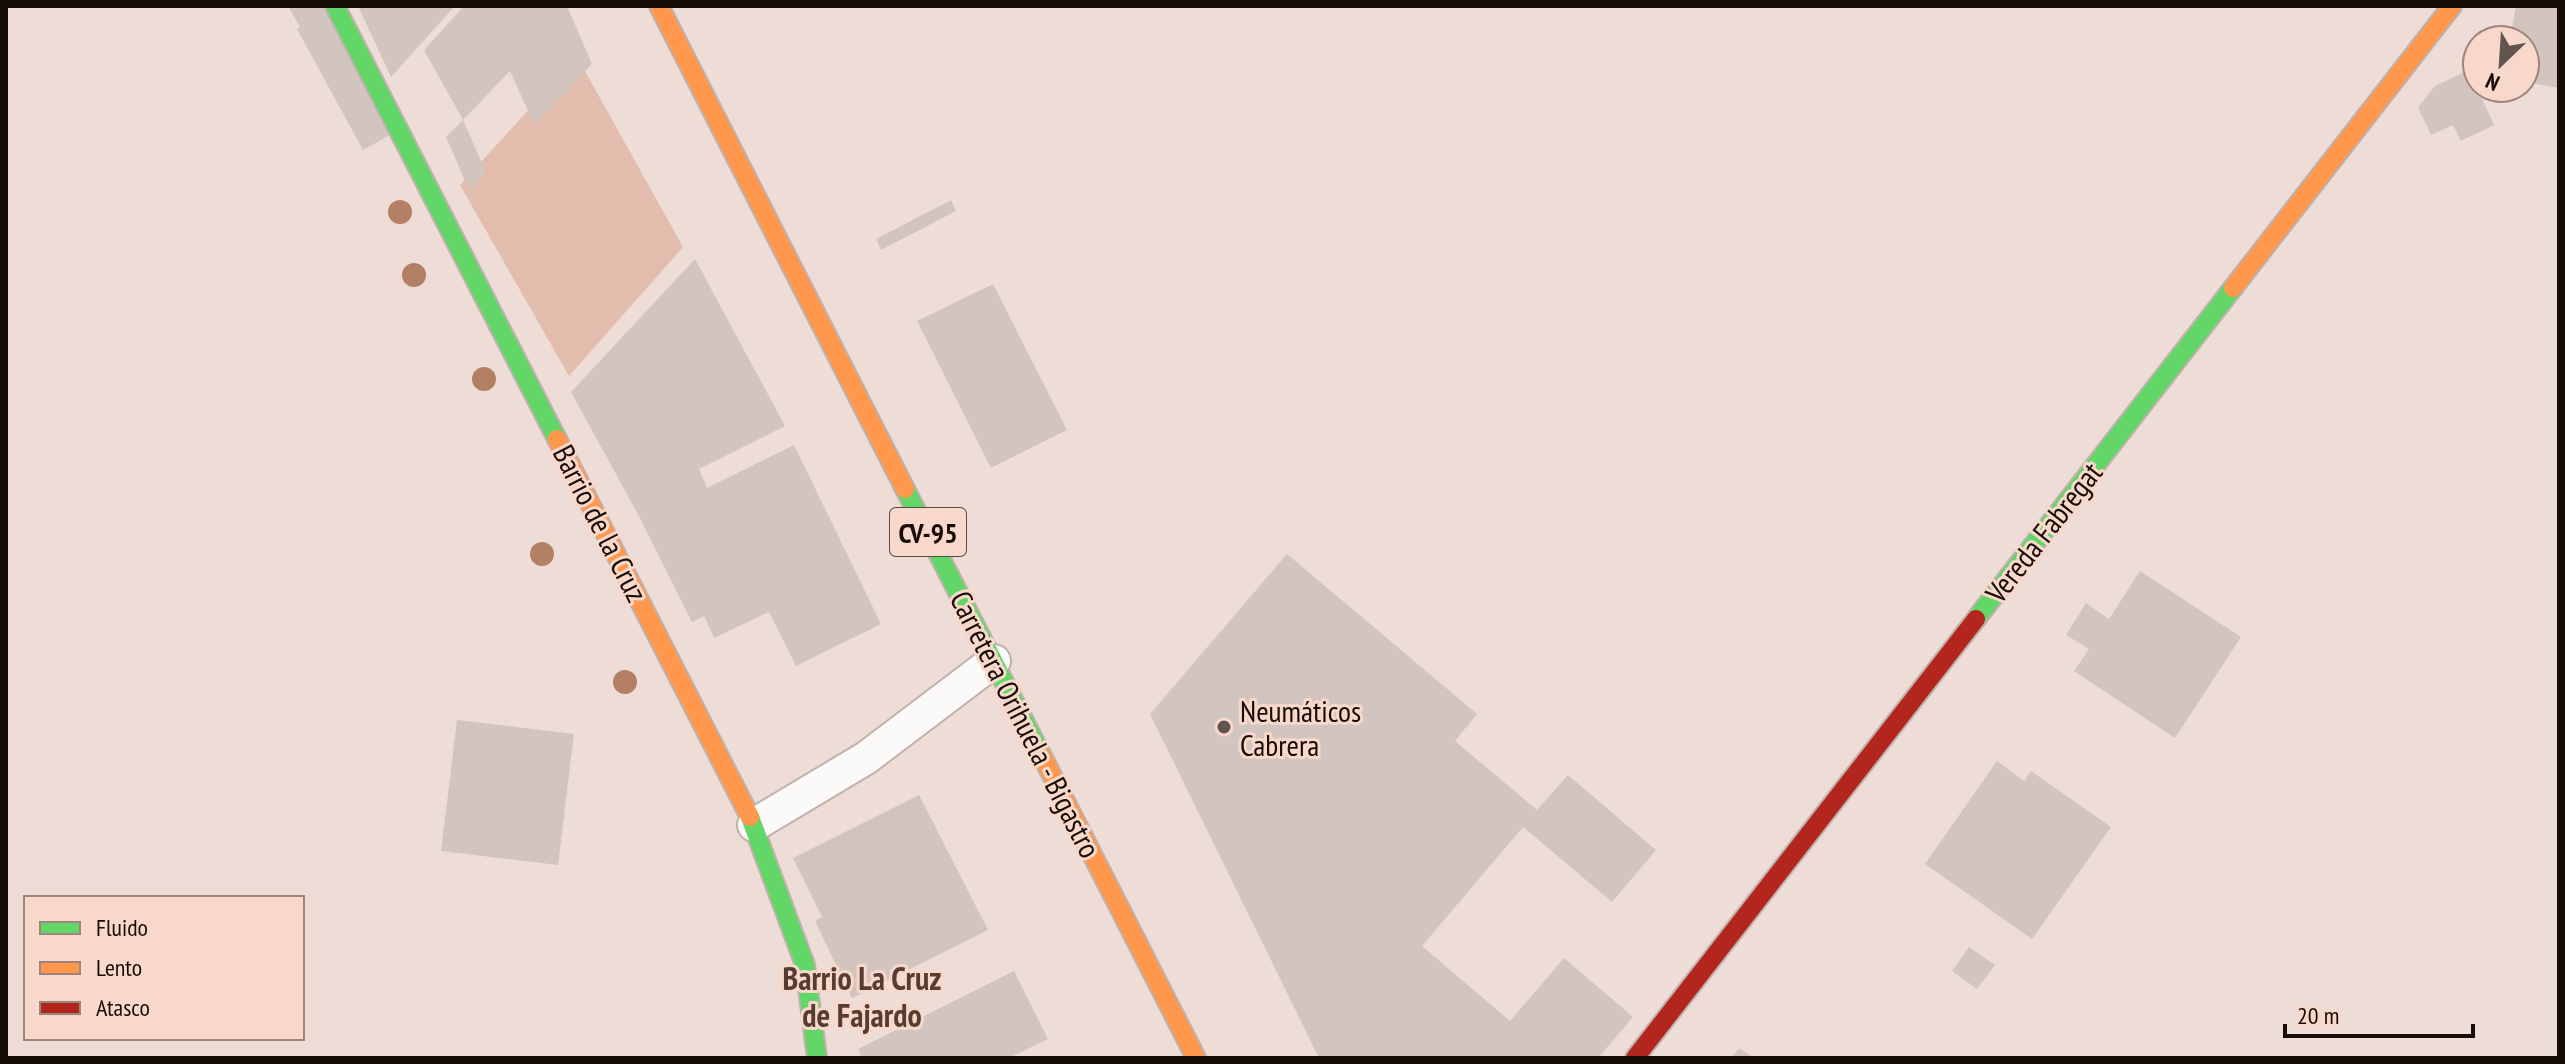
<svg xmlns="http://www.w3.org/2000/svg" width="2565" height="1064" font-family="'PT Sans Narrow',sans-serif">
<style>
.green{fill:#e2bcac}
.building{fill:#d2c5bf}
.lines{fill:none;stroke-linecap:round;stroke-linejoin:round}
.lane-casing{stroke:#bfb1ac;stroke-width:36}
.fast-casing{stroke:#bfb1ac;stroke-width:22}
.slow-casing{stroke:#bfb1ac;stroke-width:22}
.jam-casing{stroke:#bfb1ac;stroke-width:22}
.lane{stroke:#fcfaf9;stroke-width:32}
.fast{stroke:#63d668;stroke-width:18}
.slow{stroke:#ff974d;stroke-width:18}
.jam{stroke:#b3261e;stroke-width:18}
.tree{fill:#b38066}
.poi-dot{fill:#625550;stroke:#f8d8cb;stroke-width:3}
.labels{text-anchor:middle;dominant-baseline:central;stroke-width:6;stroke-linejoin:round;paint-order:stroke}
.shield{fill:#f8d8cb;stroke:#5a4942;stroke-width:2}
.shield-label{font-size:28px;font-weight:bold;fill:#170c08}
.street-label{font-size:30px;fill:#170c08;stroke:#f8d8cb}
.poi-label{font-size:30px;fill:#170c08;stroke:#f8d8cb;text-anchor:start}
.neighbourhood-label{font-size:32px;font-weight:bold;fill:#563c31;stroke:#f8d8cb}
</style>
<rect width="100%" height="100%" fill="#eedcd6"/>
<path class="green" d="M577,57L683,247L569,376L460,185Z"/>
<g class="building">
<path d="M288,6H327L397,131L363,150L297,29L300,27Z"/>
<path d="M358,6H455L391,77Z"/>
<path d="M464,6H567L592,64L534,124L510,71L463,120L424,50Z"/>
<path d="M2516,6H2559V88L2525,82V40H2510Z"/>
<path d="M2469,70L2494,125L2461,141L2453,125L2431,135L2418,107L2435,86Z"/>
<path d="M463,120L486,172L469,190L446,137Z"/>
<path d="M951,200L956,211L881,250L876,239Z"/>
<path d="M695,259L785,426L699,469L707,488L794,445L881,624L796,666L769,612L714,638L704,616L692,622L641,520L571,392Z"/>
<path d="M993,284L1067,430L991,468L917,321Z"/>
<path d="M1287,554L1477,714L1455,741L1537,810L1568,775L1656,850L1612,902L1523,827L1422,946L1510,1021L1564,958L1633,1017L1598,1058H1319L1150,714Z"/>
<path d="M2140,571L2241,637L2175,738L2074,671L2089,649L2066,635L2086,603L2109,619Z"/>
<path d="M457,720L574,734L558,865L441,851Z"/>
<path d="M1997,761L2024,781L2031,771L2111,827L2032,939L1925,864Z"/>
<path d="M919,795L988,930L852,998L815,921L822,917L793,858Z"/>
<path d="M1969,947L1995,965L1977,989L1952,971Z"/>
<path d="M1014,971L1048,1039L1009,1058H862L858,1049Z"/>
<path d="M1739,1048L1754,1058H1731Z"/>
</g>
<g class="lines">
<defs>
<path id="lane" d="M754,825L866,758L994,661"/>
<g id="fast">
<path d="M335,6L557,439"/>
<path d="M905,489L1042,756"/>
<path d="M1976,619L2233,288"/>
<path d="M750,817L805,965L817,1058"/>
</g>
<g id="slow">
<path d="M659,6L905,489"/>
<path d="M2233,288L2452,6"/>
<path d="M557,439L750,817"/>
<path d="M1042,756L1196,1058"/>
</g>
<path id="jam" d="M1635,1058L1976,619"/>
</defs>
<use href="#lane" class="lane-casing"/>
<use href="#fast" class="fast-casing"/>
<use href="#slow" class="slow-casing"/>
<use href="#jam" class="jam-casing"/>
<use href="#lane" class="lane"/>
<use href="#fast" class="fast"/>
<use href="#slow" class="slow"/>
<use href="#jam" class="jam"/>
</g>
<g class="tree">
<circle cx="400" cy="212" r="12"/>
<circle cx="414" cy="275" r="12"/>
<circle cx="484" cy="379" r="12"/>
<circle cx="542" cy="554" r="12"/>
<circle cx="625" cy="682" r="12"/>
</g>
<circle class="poi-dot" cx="1224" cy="727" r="8"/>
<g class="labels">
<rect class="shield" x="890" y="508" width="76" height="48" rx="6"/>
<g class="shield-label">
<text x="928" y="532">CV-95</text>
</g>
<g class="street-label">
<text transform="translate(601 523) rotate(63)">Barrio de la Cruz</text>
<text transform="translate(2043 532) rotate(-52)">Vereda Fabregat</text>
<text transform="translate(1026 724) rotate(63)">Carretera Orihuela - Bigastro</text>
</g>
<g class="poi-label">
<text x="1240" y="710">Neumáticos<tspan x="1240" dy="34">Cabrera</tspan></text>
</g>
<g class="neighbourhood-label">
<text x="862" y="978">Barrio La Cruz<tspan x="862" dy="37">de Fajardo</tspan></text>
</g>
</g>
<rect width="2565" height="1064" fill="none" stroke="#170c08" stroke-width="16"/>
<rect x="24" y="896" width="280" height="144" fill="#f8d8cb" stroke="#9e867d" stroke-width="2"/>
<rect x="40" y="922" width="40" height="12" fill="#63d668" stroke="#9e867d" stroke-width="2"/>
<text x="96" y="936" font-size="24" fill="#170c08">Fluido</text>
<rect x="40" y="962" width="40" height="12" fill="#ff974d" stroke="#9e867d" stroke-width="2"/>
<text x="96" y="976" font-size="24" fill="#170c08">Lento</text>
<rect x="40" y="1002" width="40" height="12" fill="#b3261e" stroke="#9e867d" stroke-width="2"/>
<text x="96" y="1016" font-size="24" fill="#170c08">Atasco</text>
<g transform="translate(2501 64) rotate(205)"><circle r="38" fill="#f8d8cb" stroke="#9e867d" stroke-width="2"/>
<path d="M0-6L14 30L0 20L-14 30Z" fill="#625550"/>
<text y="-12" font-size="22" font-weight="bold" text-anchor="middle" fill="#170c08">N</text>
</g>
<path d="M2285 1024v12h188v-12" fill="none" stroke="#170c08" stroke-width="4"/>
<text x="2297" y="1024" font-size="24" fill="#170c08" stroke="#f8d8cb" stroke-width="6" paint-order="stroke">20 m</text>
</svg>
